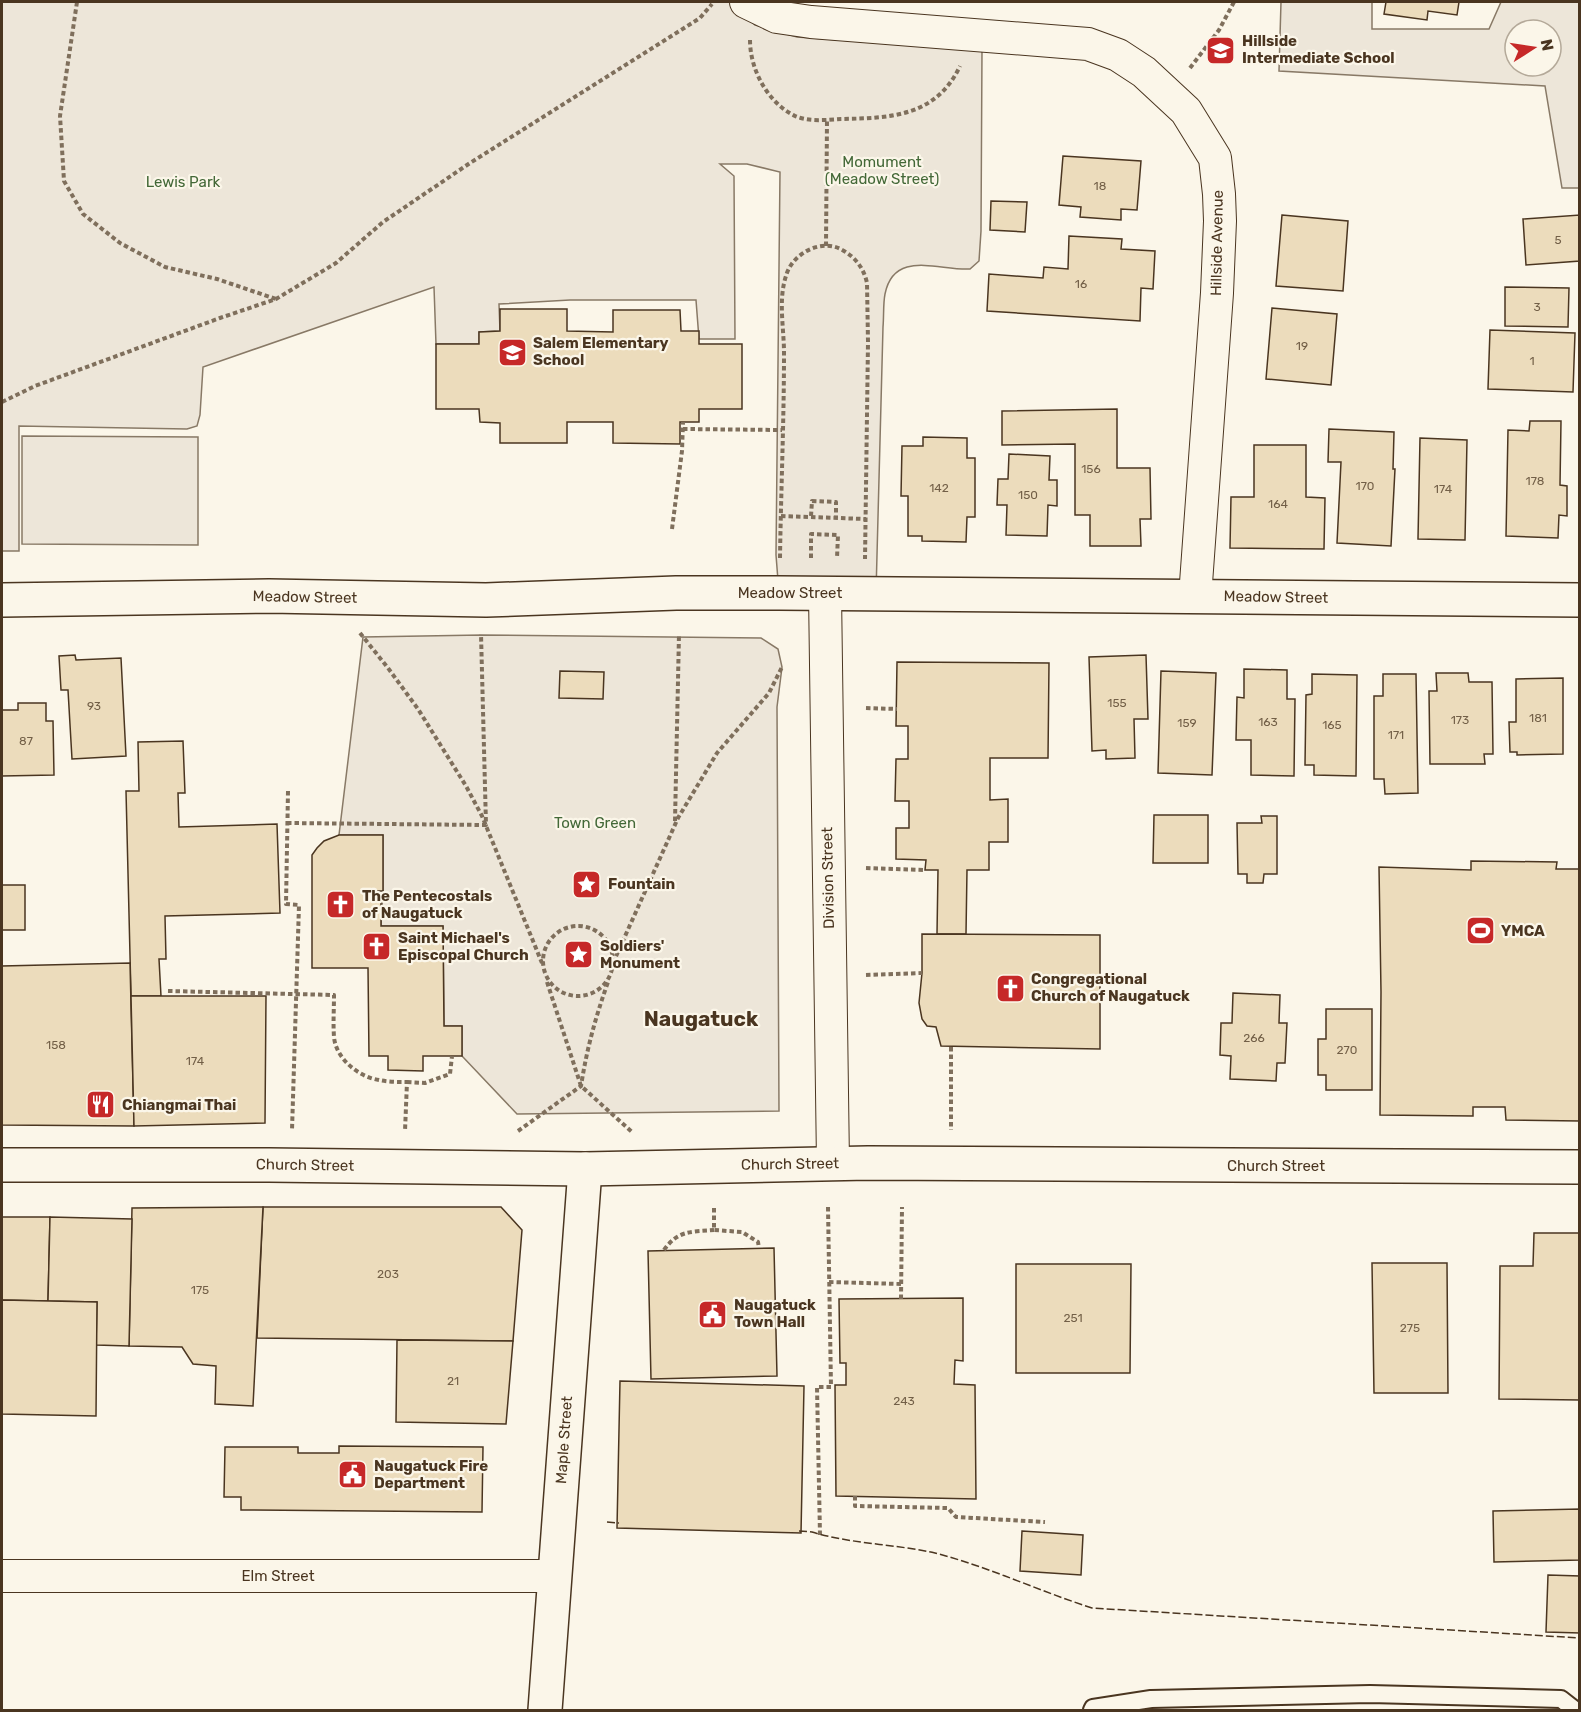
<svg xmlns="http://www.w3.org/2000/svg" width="1581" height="1712" font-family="Rubik,sans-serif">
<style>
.green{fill:#ede6d9;stroke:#887966;stroke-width:1.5;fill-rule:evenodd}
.building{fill:#ecdcbc;stroke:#4a3520;stroke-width:1.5}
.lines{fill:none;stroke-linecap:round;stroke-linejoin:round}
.service-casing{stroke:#4a3520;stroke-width:20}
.minor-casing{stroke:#4a3520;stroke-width:34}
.tertiary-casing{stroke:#4a3520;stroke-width:36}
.primary-casing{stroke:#4a3520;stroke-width:36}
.path{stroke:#7f6f5c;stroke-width:4;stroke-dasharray:4.5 3;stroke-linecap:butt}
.service{stroke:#fbf6e9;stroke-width:16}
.minor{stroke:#fbf6e9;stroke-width:32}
.tertiary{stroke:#fbf6e9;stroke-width:33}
.primary{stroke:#fbf6e9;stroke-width:33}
.fence{stroke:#4a3520;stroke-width:1.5;stroke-dasharray:8 3;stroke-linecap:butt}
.labels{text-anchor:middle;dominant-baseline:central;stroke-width:4.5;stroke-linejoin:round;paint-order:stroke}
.number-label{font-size:12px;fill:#725f47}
.poi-label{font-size:15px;font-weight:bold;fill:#4a3520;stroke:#fbf6e9;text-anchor:start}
.park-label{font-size:15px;fill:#436837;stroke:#fbf6e9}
.street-label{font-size:15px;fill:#4a3520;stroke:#fbf6e9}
.district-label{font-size:21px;font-weight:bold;fill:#4a3520;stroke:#fbf6e9}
</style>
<rect width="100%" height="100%" fill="#fbf6e9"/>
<g class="green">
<path d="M2,2H730L755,25L797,37L982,50L981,231L979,261L970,269C939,271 894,249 885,294C883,304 884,316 883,327L876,593H779L776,555L780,172L747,164H720L734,176L735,339H699L696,300H570L499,304L500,331L479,332V344H436L434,287L203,367L200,415L197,426L187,429L19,426V551H2Z"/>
<path d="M1281,2H1372V29H1489L1501,2H1579V188H1562L1545,86L1279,71ZM1515,30H1551V66H1515Z"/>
<path d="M22,436L198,437V545L22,544Z"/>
<path d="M482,635L761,638L778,649L782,667L777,707L779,1111L517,1114L462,1056V1026H444L443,926H381L383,891V835H339L363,637Z"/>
</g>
<g class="building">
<path d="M1386,2H1459L1457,15L1428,11L1427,20L1384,14Z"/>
<path d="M1063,156L1141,161L1137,210L1121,209V220L1080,217L1081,207L1059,205Z"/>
<path d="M991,201L1027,202L1025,232L990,230Z"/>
<path d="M1282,215L1348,221L1343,291L1276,286Z"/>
<path d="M1580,215V261L1526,265L1523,219Z"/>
<path d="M1069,236L1122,239L1121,249L1155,251L1153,289L1141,288L1140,321L987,311L989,274L1043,278L1044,267L1068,269Z"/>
<path d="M1505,287L1569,288L1568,327L1505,326Z"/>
<path d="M1272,308L1337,314L1331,385L1266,379Z"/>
<path d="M500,309H567V331L613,332V310H680L681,331H699V344H742V409H699V422H680V444L613,443V422H567V443H500V423L480,422L479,409H436V344H479V332L500,331Z"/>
<path d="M1490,330L1575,333L1573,392L1488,389Z"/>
<path d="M1117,409V468H1150L1151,519H1140L1141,546H1090V515H1075V444L1002,445V411Z"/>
<path d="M1530,421H1561L1560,485L1567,486V516L1559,515L1558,538L1506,536L1508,430L1529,431Z"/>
<path d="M1329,429L1394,432L1393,469H1395L1391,546L1337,543L1341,462H1328Z"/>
<path d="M923,437L967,438V458H975V517H967L966,542L922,541V536H908V496H901L902,446H923Z"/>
<path d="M1420,438L1467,440L1465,540L1418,539Z"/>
<path d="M1254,445H1306V497L1325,498L1324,549L1230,548L1231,497H1254Z"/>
<path d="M1009,454L1050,456L1049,480H1057V506L1048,505L1047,536L1006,535L1007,505H997L998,479H1008Z"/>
<path d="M75,655L76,660L121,658L126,756L72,759L68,690H61L59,656Z"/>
<path d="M1146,655L1148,719H1134L1135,758L1106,759V750L1092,751L1089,657Z"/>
<path d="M897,662L1049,663L1048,758H990V800L1008,799V842H989V870H967L966,934H937L938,870H925L926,860L896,859V828H909V801H895L896,759H908V726H896Z"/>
<path d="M1244,669L1287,670V699H1295L1294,776L1251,775V740H1236L1237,697L1244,698Z"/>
<path d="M560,671L604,672L603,699L559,698Z"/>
<path d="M1161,671L1216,673L1212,775L1158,773Z"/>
<path d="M1436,673H1468L1469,682H1492L1493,754H1484L1485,764H1430L1429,691H1437Z"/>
<path d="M1312,674L1357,675L1356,776L1314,775V765H1305L1306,695L1312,694Z"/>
<path d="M1383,674H1416L1418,793L1385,794L1384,779H1374V696H1383Z"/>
<path d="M1563,678V754L1517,755V752H1510L1509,722H1516V679Z"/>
<path d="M18,703H46V721H53L54,775L2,776V710H18Z"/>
<path d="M183,741L185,793H178L179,827L277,824L280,913L165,916L166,959H159L161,996H131L126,791H139L138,742Z"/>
<path d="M1154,815H1208V863H1153Z"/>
<path d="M1261,816H1277V874H1264L1263,883H1247V874H1238L1237,823H1262Z"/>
<path d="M339,835H383V891H371L370,898H381V926H443L444,1026H462V1056H423V1071L388,1070V1056H369L368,968H312V855L317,848L324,841Z"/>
<path d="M1471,861L1557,862L1556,869H1580V1121L1506,1120L1505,1107H1473V1116L1380,1115L1381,992L1379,867L1471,870Z"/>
<rect x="2" y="885" width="23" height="45"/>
<path d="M922,934L1100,935V1049L941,1046L936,1027L927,1026L922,1019L919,1003L922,973Z"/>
<path d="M130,963L134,1126L2,1125V966Z"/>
<path d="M1233,993L1280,995L1279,1023H1287L1285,1063H1277L1276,1081L1230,1079L1231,1056L1220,1055L1221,1023H1232Z"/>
<path d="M131,996H266L265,1123L134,1126Z"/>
<path d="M1326,1009H1372V1090H1326V1075H1318V1039H1326Z"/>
<path d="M263,1207H501L522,1230L513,1341L257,1338Z"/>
<path d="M263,1207L253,1406L215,1404L216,1366L193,1364L182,1347L129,1346L132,1208Z"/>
<path d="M2,1217H50L48,1301L2,1300Z"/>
<path d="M50,1217L132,1219L129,1346L96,1345L97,1302L48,1301Z"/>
<path d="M1534,1233H1580V1400L1499,1399L1500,1266H1533Z"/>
<path d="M774,1248L777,1376L651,1379L648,1251Z"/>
<path d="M1372,1263H1447L1448,1393H1374Z"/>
<path d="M1016,1264H1131L1130,1373H1016Z"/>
<path d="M963,1298V1361L955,1360L954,1384L975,1385L976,1499L836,1496L835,1385H846V1363H840L839,1299Z"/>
<path d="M2,1300L97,1302L96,1416L2,1414Z"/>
<path d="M397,1340L513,1341L506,1424L396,1422Z"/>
<path d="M620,1381L804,1386L801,1533L617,1528Z"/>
<path d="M339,1446L483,1447L482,1512L241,1510V1497H224L225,1447H298V1453H339Z"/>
<path d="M1580,1509V1560L1494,1562L1493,1511Z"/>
<path d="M1022,1531L1083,1535L1081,1575L1020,1571Z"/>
<path d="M1548,1575L1580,1576V1633L1546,1632Z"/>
</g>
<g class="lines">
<defs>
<path id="service" d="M1092,1710L1093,1708L1151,1699L1370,1694L1561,1699L1575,1710"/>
<g id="minor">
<path d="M746,2L777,17L811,22L1088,44L1118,55L1144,72L1186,111L1215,158L1219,194L1220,221L1217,293L1195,597"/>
<path d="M825,593L833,1163"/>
<path d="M2,1576H554"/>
</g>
<g id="tertiary">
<path d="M2,1165H269L585,1169L868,1163L1580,1167"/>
<path d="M545,1710L585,1169"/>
</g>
<path id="primary" d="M2,600L269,596L486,600L676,593H779L1580,600"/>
</defs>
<use href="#service" class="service-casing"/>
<use href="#minor" class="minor-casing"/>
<use href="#tertiary" class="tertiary-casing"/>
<use href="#primary" class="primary-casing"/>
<g class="path">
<path d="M77,2L60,116L64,181L83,214L120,243L165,267L217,279L276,299"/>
<path d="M750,40C750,70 768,103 795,116C808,122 827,120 841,119C890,118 936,117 960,66"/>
<path d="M1190,68L1219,30L1234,2"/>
<path d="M826,246L827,120"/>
<path d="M2,402L35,386L220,318L276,299L336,263L383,222L470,163L700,18L712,4"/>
<path d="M683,429L782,430"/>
<path d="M781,516L866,519"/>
<path d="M811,516L812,501L836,502V518"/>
<path d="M672,529L682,451L683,422"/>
<path d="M780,558C781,490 784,421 784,353C784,328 778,300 786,276C792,253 823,237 844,251C856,258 864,269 867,283L868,342L865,559"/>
<path d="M811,558V534L838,535L837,558"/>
<path d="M360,633L388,668L418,709L466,786L482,816L542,963"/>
<path d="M866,708L897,709"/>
<path d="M288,791L286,904L299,905L292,1130"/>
<path d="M675,821L679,634"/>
<path d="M287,823L486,825L481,634"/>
<path d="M866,868L925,870"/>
<circle cx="578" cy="961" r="35"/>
<path d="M613,963L678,818L717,753L769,693L782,667"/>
<path d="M866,975L922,973"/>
<path d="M547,982L581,1086L632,1132"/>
<path d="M168,991L334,995C334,1009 333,1023 334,1037C336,1059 359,1077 379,1080C388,1082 398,1082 407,1082L405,1131"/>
<path d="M951,1047V1130"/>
<path d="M407,1082L425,1083L450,1074L452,1056"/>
<path d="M518,1131L581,1086C587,1048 595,1019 608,982"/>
<path d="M714,1208V1230L742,1232L758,1242L759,1248"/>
<path d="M664,1250C678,1230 691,1232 714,1230"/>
<path d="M829,1282L901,1284"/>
<path d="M901,1299L902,1207"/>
<path d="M855,1496V1506L948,1508L956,1517L1045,1522"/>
<path d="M820,1535L817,1387H831L828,1207"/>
</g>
<use href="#service" class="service"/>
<use href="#minor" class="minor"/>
<use href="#tertiary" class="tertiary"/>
<use href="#primary" class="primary"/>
<g class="fence">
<path d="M607,1522L619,1523"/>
<path d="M799,1531L812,1532C851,1544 895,1544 935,1553C989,1567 1039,1591 1092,1608L1580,1638"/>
</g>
</g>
<defs>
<symbol id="school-square" viewBox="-11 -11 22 22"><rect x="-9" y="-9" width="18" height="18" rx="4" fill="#c62828" stroke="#fbf6e9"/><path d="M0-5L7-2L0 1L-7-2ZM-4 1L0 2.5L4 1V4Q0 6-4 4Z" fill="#fff"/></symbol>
<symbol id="sight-square" viewBox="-11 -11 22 22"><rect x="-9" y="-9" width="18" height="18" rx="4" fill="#c62828" stroke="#fbf6e9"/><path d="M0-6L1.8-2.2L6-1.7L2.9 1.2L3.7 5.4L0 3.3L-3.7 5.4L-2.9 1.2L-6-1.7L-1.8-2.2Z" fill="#fff"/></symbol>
<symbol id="church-square" viewBox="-11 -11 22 22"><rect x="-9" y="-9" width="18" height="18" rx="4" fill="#c62828" stroke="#fbf6e9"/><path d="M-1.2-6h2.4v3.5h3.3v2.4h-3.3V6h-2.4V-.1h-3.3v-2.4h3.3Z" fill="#fff"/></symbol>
<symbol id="stadium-square" viewBox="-11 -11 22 22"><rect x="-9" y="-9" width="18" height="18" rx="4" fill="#c62828" stroke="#fbf6e9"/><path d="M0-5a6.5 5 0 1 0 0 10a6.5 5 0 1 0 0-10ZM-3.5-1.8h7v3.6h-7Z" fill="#fff"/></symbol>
<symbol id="restaurant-square" viewBox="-11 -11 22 22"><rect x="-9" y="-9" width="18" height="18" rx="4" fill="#c62828" stroke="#fbf6e9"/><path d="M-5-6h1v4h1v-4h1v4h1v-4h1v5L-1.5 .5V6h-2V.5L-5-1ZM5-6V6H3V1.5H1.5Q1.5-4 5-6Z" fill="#fff"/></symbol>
<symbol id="civic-square" viewBox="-11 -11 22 22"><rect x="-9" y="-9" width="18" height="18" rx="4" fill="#c62828" stroke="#fbf6e9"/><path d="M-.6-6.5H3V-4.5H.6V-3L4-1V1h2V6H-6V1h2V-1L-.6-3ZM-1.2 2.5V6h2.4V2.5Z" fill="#fff"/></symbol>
</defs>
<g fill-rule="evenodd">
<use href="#school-square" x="1204" y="34" width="33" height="33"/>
<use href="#school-square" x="496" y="336" width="33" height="33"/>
<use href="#sight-square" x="570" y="868" width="33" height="33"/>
<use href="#church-square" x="324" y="888" width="33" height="33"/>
<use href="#stadium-square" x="1464" y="914" width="33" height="33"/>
<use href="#church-square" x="360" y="930" width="33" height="33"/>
<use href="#sight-square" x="562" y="938" width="33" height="33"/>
<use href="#church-square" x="994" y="972" width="33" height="33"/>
<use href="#restaurant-square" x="84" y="1088" width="33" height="33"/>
<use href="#civic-square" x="696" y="1298" width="33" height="33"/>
<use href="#civic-square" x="336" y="1458" width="33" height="33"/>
</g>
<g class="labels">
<g class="number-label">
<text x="1100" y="186">18</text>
<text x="1558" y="240">5</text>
<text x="1081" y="284">16</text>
<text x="1537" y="307">3</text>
<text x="1302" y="346">19</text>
<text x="1532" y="361">1</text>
<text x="1091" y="469">156</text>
<text x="1535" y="481">178</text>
<text x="1365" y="486">170</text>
<text x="939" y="488">142</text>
<text x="1443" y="489">174</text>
<text x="1028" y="495">150</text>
<text x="1278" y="504">164</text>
<text x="1117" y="703">155</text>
<text x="94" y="706">93</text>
<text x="1538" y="718">181</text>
<text x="1460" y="720">173</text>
<text x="1268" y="722">163</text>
<text x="1187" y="723">159</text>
<text x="1332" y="725">165</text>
<text x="1396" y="735">171</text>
<text x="26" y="741">87</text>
<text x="1254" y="1038">266</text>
<text x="56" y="1045">158</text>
<text x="1347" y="1050">270</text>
<text x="195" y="1061">174</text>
<text x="388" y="1274">203</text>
<text x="200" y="1290">175</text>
<text x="1073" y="1318">251</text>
<text x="1410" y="1328">275</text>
<text x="453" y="1381">21</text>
<text x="904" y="1401">243</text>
</g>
<g class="poi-label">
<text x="1242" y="41">Hillside<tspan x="1242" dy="17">Intermediate School</tspan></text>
<text x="533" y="343">Salem Elementary<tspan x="533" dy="17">School</tspan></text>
<text x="608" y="884">Fountain</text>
<text x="362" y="896">The Pentecostals<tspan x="362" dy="17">of Naugatuck</tspan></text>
<text x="1501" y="931">YMCA</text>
<text x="398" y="938">Saint Michael's<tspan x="398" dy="17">Episcopal Church</tspan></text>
<text x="600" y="946">Soldiers'<tspan x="600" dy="17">Monument</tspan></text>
<text x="1031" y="979">Congregational<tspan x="1031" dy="17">Church of Naugatuck</tspan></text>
<text x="122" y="1105">Chiangmai Thai</text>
<text x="734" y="1305">Naugatuck<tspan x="734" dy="17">Town Hall</tspan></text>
<text x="374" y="1466">Naugatuck Fire<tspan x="374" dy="17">Department</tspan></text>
</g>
<g class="park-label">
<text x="882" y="162">Momument<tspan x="882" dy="17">(Meadow Street)</tspan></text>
<text x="183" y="182">Lewis Park</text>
<text x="595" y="823">Town Green</text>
</g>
<g class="street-label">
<text transform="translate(1217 243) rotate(-89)">Hillside Avenue</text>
<text x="790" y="593">Meadow Street</text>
<text transform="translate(305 597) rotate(1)">Meadow Street</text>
<text transform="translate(1276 597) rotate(1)">Meadow Street</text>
<text transform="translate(828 878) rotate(-91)">Division Street</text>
<text transform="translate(790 1164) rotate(-1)">Church Street</text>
<text transform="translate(305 1165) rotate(1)">Church Street</text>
<text x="1276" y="1166">Church Street</text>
<text transform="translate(564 1440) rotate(-86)">Maple Street</text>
<text x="278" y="1576">Elm Street</text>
</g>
<g class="district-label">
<text x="701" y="1018">Naugatuck</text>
</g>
</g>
<rect width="1581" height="1712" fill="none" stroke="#4a3520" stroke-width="6"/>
<g transform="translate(1533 48) rotate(78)"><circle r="28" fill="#fbf6e9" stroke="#b4a999" stroke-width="1.5"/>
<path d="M0-4.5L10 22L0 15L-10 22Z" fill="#c62828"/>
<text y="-9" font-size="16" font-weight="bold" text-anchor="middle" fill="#4a3520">N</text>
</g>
</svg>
